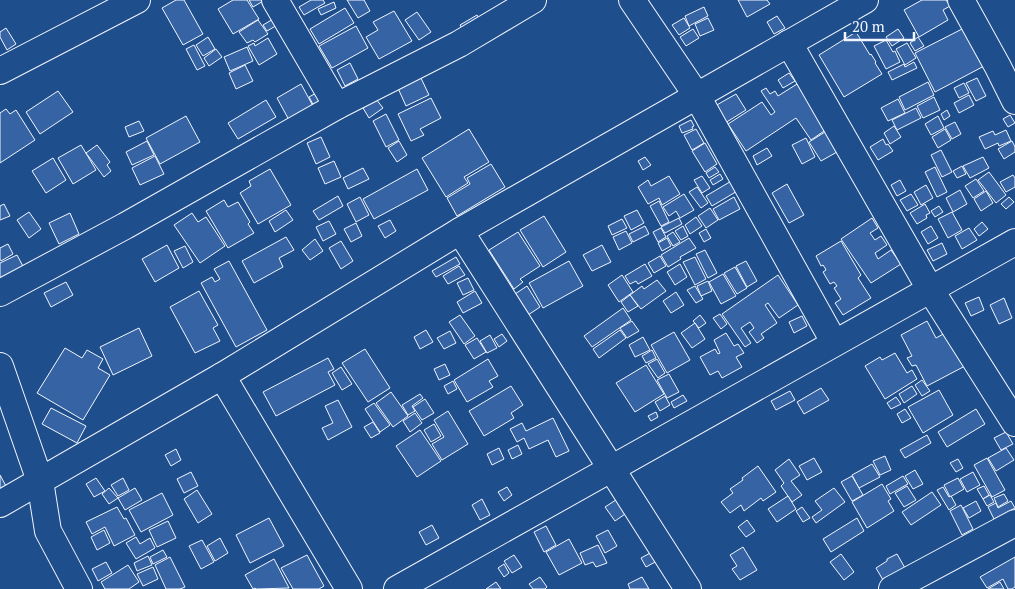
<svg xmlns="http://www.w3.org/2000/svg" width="1015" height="589" font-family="'PT Serif',serif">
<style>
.building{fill:#3563a3;stroke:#f2f6ff}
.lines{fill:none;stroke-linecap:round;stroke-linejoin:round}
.minor-casing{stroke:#f2f6ff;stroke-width:28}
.minor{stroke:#1f4e8c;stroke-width:26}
</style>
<rect width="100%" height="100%" fill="#1f4e8c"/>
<g class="building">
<path d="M176,0H184L203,34L183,45L162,8Z"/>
<path d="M233,0H247L259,19L233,34L218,9Z"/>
<path d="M249,0H265L253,7Z"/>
<path d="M311,0H323L325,3L304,15L299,7Z"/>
<path d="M347,0H364L370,11L358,18Z"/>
<path d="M738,0H767L770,4L747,17Z"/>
<path d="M922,0H946L950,6L943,10L948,20L919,37L904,10Z"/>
<path d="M334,2L336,8L321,15L318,9Z"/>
<path d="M704,7L708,16L689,26L685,16Z"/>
<path d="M345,8L354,23L319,44L310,29Z"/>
<path d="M394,11L412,41L379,59L366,37L378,30L373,22Z"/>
<path d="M417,12L431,32L419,40L405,20Z"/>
<path d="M477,15L484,26L467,37L460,25Z"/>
<path d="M777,16L785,28L774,34L767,22Z"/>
<path d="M275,18L279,24L267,31L263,25Z"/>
<path d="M684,18L690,28L679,35L672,25Z"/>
<path d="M708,18L714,30L700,36L695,24Z"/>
<path d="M258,20L268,34L255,42L253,40L247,43L239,32Z"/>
<path d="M356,26L368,48L332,68L319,46Z"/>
<path d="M966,27L986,65L935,92L915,53Z"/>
<path d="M6,28L16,44L7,50L0,37V32Z"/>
<path d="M693,29L699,38L686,46L680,37Z"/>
<path d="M898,29L904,38L892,46L886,37Z"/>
<path d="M856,32L870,55L871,54L876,62L875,63L882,74L844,97L819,55Z"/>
<path d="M208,37L215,49L203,56L196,45Z"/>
<path d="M918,37L924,46L915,51L910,43Z"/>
<path d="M268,38L277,54L259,65L248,46L254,43L255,46Z"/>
<path d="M886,40L893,52L895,51L900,62L886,69L874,46Z"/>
<path d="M907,43L916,58L905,65L896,49Z"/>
<path d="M194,45L205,66L197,70L186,49Z"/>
<path d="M247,47L253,61L230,71L224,57Z"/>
<path d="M216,49L222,57L209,66L204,58Z"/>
<path d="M914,62L917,68L892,80L888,72L904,64L905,67Z"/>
<path d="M350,63L358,79L345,86L337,70Z"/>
<path d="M245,65L253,81L236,89L229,73Z"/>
<path d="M789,73L795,81L783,88L778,80Z"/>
<path d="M420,76L429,95L406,106L397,86Z"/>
<path d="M977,78L986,96L976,101L966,83Z"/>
<path d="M928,82L934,95L905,110L899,97Z"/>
<path d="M964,83L969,93L959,98L954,88Z"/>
<path d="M301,84L313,106L289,120L277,98Z"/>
<path d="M797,84L827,129L811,140L796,118L746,151L728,124L762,102L771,115L775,112L761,91L766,88L770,94L775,91L778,96Z"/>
<path d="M58,91L73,112L40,134L26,112Z"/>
<path d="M318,92L323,101L314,106L309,97Z"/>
<path d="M736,94L746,110L725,123L715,106Z"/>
<path d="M969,95L974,105L959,113L954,103Z"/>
<path d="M934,97L940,110L923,118L917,106Z"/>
<path d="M431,98L441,118L420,129L424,135L411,141L398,114Z"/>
<path d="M376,99L383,108L369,118L363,108Z"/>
<path d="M898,99L905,113L888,121L881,108Z"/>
<path d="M266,100L276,117L238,139L228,123Z"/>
<path d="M916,108L921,118L897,130L892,120Z"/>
<path d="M6,109L10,114L16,110L35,140L0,163V113Z"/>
<path d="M947,110L950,116L944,120L941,114Z"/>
<path d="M386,114L399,140L386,147L373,121Z"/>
<path d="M1010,115L1015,123L1008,127L1003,119Z"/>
<path d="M186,116L200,142L160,164L146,138Z"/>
<path d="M938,116L944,128L931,135L925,124Z"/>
<path d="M691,120L694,126L692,127L693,129L682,133L679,126Z"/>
<path d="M139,121L144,131L129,137L125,127Z"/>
<path d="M955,122L961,134L952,139L945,127Z"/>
<path d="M894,126L901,137L890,144L884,133Z"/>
<path d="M469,129L489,162L464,177L468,183L446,197L422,158Z"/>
<path d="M696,129L704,143L692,150L684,135Z"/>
<path d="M945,129L951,140L938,148L932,137Z"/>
<path d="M1006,130L1011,141L999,146L998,143L985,149L979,137L993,131L995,135Z"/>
<path d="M825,132L837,152L821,161L809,142Z"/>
<path d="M321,137L330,157L316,164L307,143Z"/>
<path d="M806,138L815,157L802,164L792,145Z"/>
<path d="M883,139L886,145L888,144L893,151L878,160L870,147Z"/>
<path d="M147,141L154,155L132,165L126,152Z"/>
<path d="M399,141L407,155L397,162L388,148Z"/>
<path d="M1012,141L1015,147V152L1004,159L998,149Z"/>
<path d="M705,143L717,164L705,172L692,151Z"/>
<path d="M81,145L96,170L73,184L58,158Z"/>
<path d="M97,145L110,162L107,165L111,171L104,177L86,153Z"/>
<path d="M767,148L772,156L757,165L753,156Z"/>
<path d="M941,150L952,172L942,177L931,155Z"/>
<path d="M155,156L164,174L140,185L132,168Z"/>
<path d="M645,157L651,165L643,170L638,161Z"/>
<path d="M983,157L989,168L970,178L963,166Z"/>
<path d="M53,158L66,180L46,193L32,171Z"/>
<path d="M334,161L341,177L325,184L318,168Z"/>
<path d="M491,164L505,187L457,216L447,198L470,184L467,178Z"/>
<path d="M962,166L966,174L957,178L953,171Z"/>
<path d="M715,167L719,172L709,178L706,173Z"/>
<path d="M935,167L947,192L937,197L925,172Z"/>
<path d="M363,168L369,179L348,189L343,178Z"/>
<path d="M270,169L291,205L258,224L240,193L251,186L249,181Z"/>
<path d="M417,169L428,190L374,219L363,199Z"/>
<path d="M989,172L1006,195L996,203L978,180Z"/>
<path d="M720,174L723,179L713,185L710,180Z"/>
<path d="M1013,175L1015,178V187L1006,192L1000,182Z"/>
<path d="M669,176L680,194L662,205L659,198L648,204L638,187L648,180L651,186Z"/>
<path d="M702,176L710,188L702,193L694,180Z"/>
<path d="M976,179L984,191L973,198L965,186Z"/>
<path d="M733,180L739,190L712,206L706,196Z"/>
<path d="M900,180L906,191L897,196L891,185Z"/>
<path d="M787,184L804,215L789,223L772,193Z"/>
<path d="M926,185L933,198L921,205L914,192Z"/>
<path d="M697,187L708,203L701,208L689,192Z"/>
<path d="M960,190L967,204L953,212L946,198Z"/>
<path d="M986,191L993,203L981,211L974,199Z"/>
<path d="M684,194L694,210L680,218L676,211L669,216L663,207Z"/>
<path d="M911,194L918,205L907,211L900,200Z"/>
<path d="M338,196L343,206L319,220L313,211Z"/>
<path d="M360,197L369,215L356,222L347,204Z"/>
<path d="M734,197L740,209L719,220L713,209Z"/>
<path d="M1009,197L1014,202L1006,209L1001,204Z"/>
<path d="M224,200L228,207L238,202L250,222L248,224L254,233L228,248L206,211Z"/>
<path d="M659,201L669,222L661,226L650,206Z"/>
<path d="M4,204L10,216L0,220V206Z"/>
<path d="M925,204L930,213L926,215L927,218L917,224L910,213Z"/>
<path d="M939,206L943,212L935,217L931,211Z"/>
<path d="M710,208L718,220L706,228L698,216Z"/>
<path d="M286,210L293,220L275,232L269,221Z"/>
<path d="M637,210L644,223L631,230L624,216Z"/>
<path d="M29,212L41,229L29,238L17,220Z"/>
<path d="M952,212L962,230L948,238L938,219Z"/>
<path d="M70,213L79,234L59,244L49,223Z"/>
<path d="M192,213L198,222L206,217L225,246L200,263L174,225Z"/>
<path d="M544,216L566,252L543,267L520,230Z"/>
<path d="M696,217L702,226L690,234L685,225Z"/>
<path d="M679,218L682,224L665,233L661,227Z"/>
<path d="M872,218L878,228L870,233L875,240L881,236L887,245L875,253L878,259L891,250L901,264L871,283L841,239Z"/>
<path d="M622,219L627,228L612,235L608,226Z"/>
<path d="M390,220L396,231L385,238L378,226Z"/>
<path d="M329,221L336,234L323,241L316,227Z"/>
<path d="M982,222L988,229L979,236L974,229Z"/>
<path d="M356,223L362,236L351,242L344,229Z"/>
<path d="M645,226L649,234L633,242L629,234Z"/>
<path d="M683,226L688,236L681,240L675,231Z"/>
<path d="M931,226L938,238L928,244L921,232Z"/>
<path d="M661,228L666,237L658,242L653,232Z"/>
<path d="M969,228L977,240L962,249L955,236Z"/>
<path d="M706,229L711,238L704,242L699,233Z"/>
<path d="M626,231L632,243L619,250L613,237Z"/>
<path d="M518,232L540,266L520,279L523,282L514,289L489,250Z"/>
<path d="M673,232L680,242L673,246L667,236Z"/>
<path d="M286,237L294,250L279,258L283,267L254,283L242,261Z"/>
<path d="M667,238L671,246L662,251L658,243Z"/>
<path d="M689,238L696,248L680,257L681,259L668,267L661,255Z"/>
<path d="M315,239L323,251L310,260L302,250Z"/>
<path d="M341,241L353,261L341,269L329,248Z"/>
<path d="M841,241L861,275L858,278L871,298L843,315L835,303L841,299L834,288L837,286L834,282L830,284L823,272L826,270L825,268L823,265L821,266L816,256Z"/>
<path d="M942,243L947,254L933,261L927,250Z"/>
<path d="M8,244L13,254L1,261L0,259V248Z"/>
<path d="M167,245L179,268L155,282L142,259Z"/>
<path d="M602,245L611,262L592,271L583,255Z"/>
<path d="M185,246L193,262L183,268L174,251Z"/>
<path d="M705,250L717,273L708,278L696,254Z"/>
<path d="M17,255L25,270L0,278V263Z"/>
<path d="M660,256L666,266L654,273L648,263Z"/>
<path d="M456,257L460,264L436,277L432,271Z"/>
<path d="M695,257L706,279L695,285L683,262Z"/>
<path d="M229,261L267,330L236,347L201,283L212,277L215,282L220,279L214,269Z"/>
<path d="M569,261L583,286L543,308L529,283Z"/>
<path d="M746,261L757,281L747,287L736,266Z"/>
<path d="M645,264L652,276L638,284L636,281L630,284L625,276Z"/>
<path d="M680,264L687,277L675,285L667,272Z"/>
<path d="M459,266L465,275L448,284L443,276Z"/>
<path d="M735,267L747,288L737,294L724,273Z"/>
<path d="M723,274L736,296L721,304L709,282Z"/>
<path d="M622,275L633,292L619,302L608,285Z"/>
<path d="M778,275L798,305L779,318L768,303L765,305L777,323L761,334L764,338L757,343L749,332L754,328L750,322L741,328L751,343L745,347L722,314Z"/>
<path d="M468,278L474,290L463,295L457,283Z"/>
<path d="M657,280L666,291L641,309L630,295L642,286L644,289Z"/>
<path d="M708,281L712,291L701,296L697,286Z"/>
<path d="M66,282L73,295L51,307L44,293Z"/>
<path d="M527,286L540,307L528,315L515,294Z"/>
<path d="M695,286L703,299L696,303L687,290Z"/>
<path d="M199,291L218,325L213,328L220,341L195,353L170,307Z"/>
<path d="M475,291L482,303L463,313L457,302Z"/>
<path d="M676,292L684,305L671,313L663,301Z"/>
<path d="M630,295L638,306L628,312L621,302Z"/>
<path d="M979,297L984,310L971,316L965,303Z"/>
<path d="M1004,298L1012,318L999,324L990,305Z"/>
<path d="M623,308L631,320L592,347L584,336Z"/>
<path d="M720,314L727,324L721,329L713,318Z"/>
<path d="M460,315L475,336L464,344L449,322Z"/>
<path d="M700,315L706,323L699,328L693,321Z"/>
<path d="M802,316L807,326L794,333L789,322Z"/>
<path d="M632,321L639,331L627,338L620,328Z"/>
<path d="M927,321L936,338L947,332L965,366L927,386L916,365L912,366L907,358L912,356L901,335Z"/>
<path d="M695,323L705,339L692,348L681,333Z"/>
<path d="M139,328L152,356L113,375L100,347Z"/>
<path d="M426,330L433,342L420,349L414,337Z"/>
<path d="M620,330L626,338L599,358L593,349Z"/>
<path d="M450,331L456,343L444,349L437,338Z"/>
<path d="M674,332L690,360L667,373L651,345Z"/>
<path d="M726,333L734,346L738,344L744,353L736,357L742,367L722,378L718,371L710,375L700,357L715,349L718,354L720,353L714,340Z"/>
<path d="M502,334L507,341L499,347L494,339Z"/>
<path d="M490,335L497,348L487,353L480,341Z"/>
<path d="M643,337L650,350L635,357L629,345Z"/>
<path d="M477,338L486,352L474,359L465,345Z"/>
<path d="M65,348L82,358L87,350L103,359L98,368L110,375L83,420L37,393Z"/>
<path d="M365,349L390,388L368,402L342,363Z"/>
<path d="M652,350L656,358L646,363L642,356Z"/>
<path d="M895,353L907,373L912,370L917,379L885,399L865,366L880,357L882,360Z"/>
<path d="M328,358L334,369L328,372L335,385L276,416L263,392Z"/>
<path d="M488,359L498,376L489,381L493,387L467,402L454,380Z"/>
<path d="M657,359L665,373L658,378L648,364Z"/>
<path d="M445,364L450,375L439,380L434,369Z"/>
<path d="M646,365L664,394L635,412L616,383Z"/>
<path d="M341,367L352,384L342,390L332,373Z"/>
<path d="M669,374L679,392L667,398L657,380Z"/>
<path d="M922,380L930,391L922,396L915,385Z"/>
<path d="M453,381L457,389L448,394L444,386Z"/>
<path d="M511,386L523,405L511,413L514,418L484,436L469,411Z"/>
<path d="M912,386L917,394L904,403L899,394Z"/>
<path d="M821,388L829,400L804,414L797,402Z"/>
<path d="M939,390L953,415L923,433L908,407Z"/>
<path d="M790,391L795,400L776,410L771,401Z"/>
<path d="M391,392L408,416L393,427L376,403Z"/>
<path d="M420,394L423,398L412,406L415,411L408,415L402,405Z"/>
<path d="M683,395L687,401L674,408L671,402Z"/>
<path d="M665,396L670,405L660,411L655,402Z"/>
<path d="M896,397L901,404L891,409L887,403Z"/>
<path d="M425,399L434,413L422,420L413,407Z"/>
<path d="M338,400L352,427L328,440L322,428L333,423L325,406Z"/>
<path d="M374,403L390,425L380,432L365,409Z"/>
<path d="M51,408L86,426L77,443L42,424Z"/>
<path d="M905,409L911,418L902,423L897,414Z"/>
<path d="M976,409L985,424L947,447L938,432Z"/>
<path d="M448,411L468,444L442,460L432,444L444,437L434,420Z"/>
<path d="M656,412L658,417L651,421L648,416Z"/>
<path d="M415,413L422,423L410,432L403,421Z"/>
<path d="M553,418L569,451L556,457L548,440L529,449L524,438L517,442L510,429L522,423L526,431Z"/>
<path d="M373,422L380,433L371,438L364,427Z"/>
<path d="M434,424L441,436L431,442L424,430Z"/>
<path d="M420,430L441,461L417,477L396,446Z"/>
<path d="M1006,432L1013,444L1001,450L994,438Z"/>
<path d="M927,435L931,443L905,458L900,450Z"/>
<path d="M518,445L522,454L512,459L508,450Z"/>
<path d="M499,448L504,459L492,465L487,454Z"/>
<path d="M1006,448L1014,460L996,471L988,458Z"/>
<path d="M176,449L181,460L171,466L165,455Z"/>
<path d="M885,456L891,470L880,475L873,461Z"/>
<path d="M814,458L822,472L807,480L799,466Z"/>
<path d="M987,458L1005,490L992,497L974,465Z"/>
<path d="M789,459L800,475L791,481L802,495L792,502L781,486L784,483L775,470Z"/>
<path d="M958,459L963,468L956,472L950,463Z"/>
<path d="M872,464L880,477L859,488L852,475Z"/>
<path d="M758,466L776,492L763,501L761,498L744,511L741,505L730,513L721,502L733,493L730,489L743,480L742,478Z"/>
<path d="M915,470L923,484L913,489L905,476Z"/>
<path d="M191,472L198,486L184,493L177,479Z"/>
<path d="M973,472L980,485L967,492L960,479Z"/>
<path d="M0,475L6,486L0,489Z"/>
<path d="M852,476L863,495L852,501L841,482Z"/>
<path d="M903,476L908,484L890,494L886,486Z"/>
<path d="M96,478L105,491L94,497L86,484Z"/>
<path d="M123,478L129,490L118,496L111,485Z"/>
<path d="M958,478L964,489L950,497L944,485Z"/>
<path d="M882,484L891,499L888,501L894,511L867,528L852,502Z"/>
<path d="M907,486L916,500L904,507L895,493Z"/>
<path d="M984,486L989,495L983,499L977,489Z"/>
<path d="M507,487L512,495L504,501L498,492Z"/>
<path d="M943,487L949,497L951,496L956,505L949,510L937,490Z"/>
<path d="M109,488L118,498L109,504L102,494Z"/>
<path d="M135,488L142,500L125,510L118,498Z"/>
<path d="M834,488L845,502L816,523L812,517L822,510L815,501Z"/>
<path d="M197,490L212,514L198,523L184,499Z"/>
<path d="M932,492L941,505L911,525L902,512Z"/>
<path d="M162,493L173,515L141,532L129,510Z"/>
<path d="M1004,494L1008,501L998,507L994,498Z"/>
<path d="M990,495L994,502L987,506L983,499Z"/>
<path d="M788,496L796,509L777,522L768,509Z"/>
<path d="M619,498L628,512L615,521L605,507Z"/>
<path d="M482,499L490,515L480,520L472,505Z"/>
<path d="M976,501L981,511L969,518L963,508Z"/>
<path d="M1011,501L1015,508L994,519L988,507L996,503L998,508Z"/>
<path d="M961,505L973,529L962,535L950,511Z"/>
<path d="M117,507L124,519L126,518L135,535L114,546L105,527L92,534L86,522Z"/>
<path d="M802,507L810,518L803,522L796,511Z"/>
<path d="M269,518L284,546L250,563L236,535Z"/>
<path d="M857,518L864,531L831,552L823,539Z"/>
<path d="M747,520L755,531L746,537L738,527Z"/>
<path d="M168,521L176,538L157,547L149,530Z"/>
<path d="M432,525L439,538L426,545L419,532Z"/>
<path d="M546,526L556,545L544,552L534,532Z"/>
<path d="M104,530L110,543L97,550L91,537Z"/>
<path d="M608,530L617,546L605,553L596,536Z"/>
<path d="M136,537L140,544L150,538L155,548L136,559L126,543Z"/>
<path d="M220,538L228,553L215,561L207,546Z"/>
<path d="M569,539L582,563L559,575L546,552Z"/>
<path d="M202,540L214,562L201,569L189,546Z"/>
<path d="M598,545L607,563L596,567L593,562L585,565L580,553Z"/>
<path d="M743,547L757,570L740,580L732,569L737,566L730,555Z"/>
<path d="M163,550L167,557L153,564L150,557Z"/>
<path d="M652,552L657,561L646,567L641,558Z"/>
<path d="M841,554L854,572L844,580L830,562Z"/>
<path d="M897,554L905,568L883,580L876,568L887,561V559Z"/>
<path d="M307,555L324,586L319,589H293L281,568Z"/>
<path d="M514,555L522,567L512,573L504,561Z"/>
<path d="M148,556L152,565L137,571L134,563Z"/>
<path d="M170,557L185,587L180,589H166L155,565Z"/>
<path d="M1015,557V587L1012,589H1008L1003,579L987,588L980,577Z"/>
<path d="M274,559L289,588L256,589L255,588L253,589L245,575Z"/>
<path d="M106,562L112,573L98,581L92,569Z"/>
<path d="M504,564L509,573L504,577L498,568Z"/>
<path d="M128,565L139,582L129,589H105L101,582Z"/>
<path d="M153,567L158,579L143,586L137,574Z"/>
<path d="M540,577L547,587L545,589H533L529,584Z"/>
<path d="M642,577L649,589H630L628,584Z"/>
<path d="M496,582L501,589H486Z"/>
<path d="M1000,582L1004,589H988Z"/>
</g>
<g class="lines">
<defs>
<g id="minor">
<path d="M275,0L337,106"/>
<path d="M632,0L697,96L834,342"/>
<path d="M961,0L998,67L1015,101"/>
<path d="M789,43L930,289L1015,423"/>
<path d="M0,71L137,0"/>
<path d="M460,231L688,589"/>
<path d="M0,293L125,226L337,106L459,44L533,0"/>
<path d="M0,366L40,481L48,531L79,589"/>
<path d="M222,376L349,589"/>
<path d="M0,504L222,376L460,231L865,0"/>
<path d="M397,589L1015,242"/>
<path d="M892,589L1015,523"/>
</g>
</defs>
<use href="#minor" class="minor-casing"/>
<use href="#minor" class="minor"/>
</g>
<path d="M845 32v8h69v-8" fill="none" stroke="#f2f6ff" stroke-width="2.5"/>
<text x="852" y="32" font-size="15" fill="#f2f6ff" stroke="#1f4e8c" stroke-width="4" paint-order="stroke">20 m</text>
</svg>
